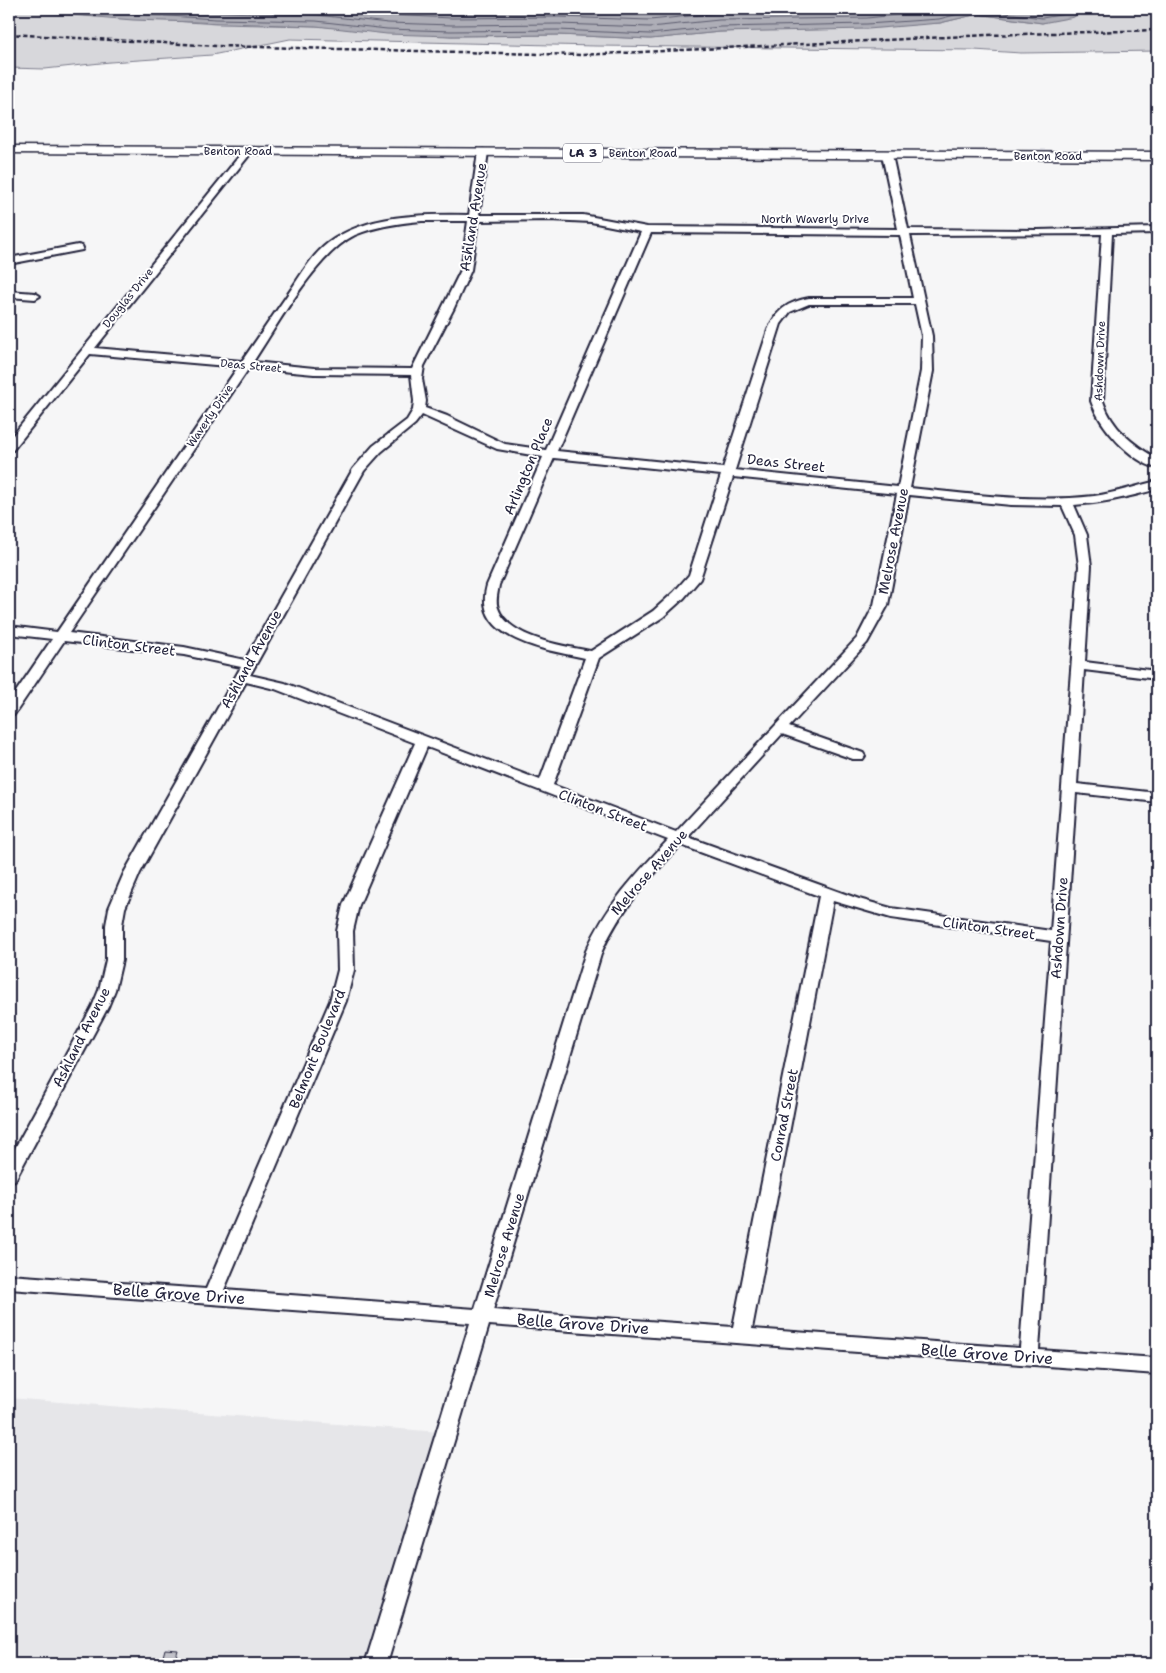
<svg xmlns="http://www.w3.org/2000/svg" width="1166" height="1673" font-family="'Shantell Sans',sans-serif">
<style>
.built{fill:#e6e6e9}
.green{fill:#d7d7db;stroke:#7c7c8b}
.water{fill:#aeaeb7;stroke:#767685}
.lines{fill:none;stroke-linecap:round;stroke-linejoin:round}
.shore{stroke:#5a5a6d;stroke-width:1}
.building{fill:#c2c2c9;stroke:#22223b}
.minor-casing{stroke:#22223b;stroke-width:4}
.major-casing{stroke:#22223b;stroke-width:3}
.minor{fill:#fff;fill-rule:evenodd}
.major{fill:#fff;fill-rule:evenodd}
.rail{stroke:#22223b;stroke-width:2.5;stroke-dasharray:4.5 2.5;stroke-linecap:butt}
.labels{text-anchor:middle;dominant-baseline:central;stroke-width:4;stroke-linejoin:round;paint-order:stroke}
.far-street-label{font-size:11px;fill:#22223b;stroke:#fff}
.shield{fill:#fff;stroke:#646476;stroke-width:1}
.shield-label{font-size:12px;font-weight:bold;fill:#22223b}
.street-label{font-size:14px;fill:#22223b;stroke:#fff}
.near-street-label{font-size:16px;fill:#22223b;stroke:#fff}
</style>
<rect width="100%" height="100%" fill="#f6f6f7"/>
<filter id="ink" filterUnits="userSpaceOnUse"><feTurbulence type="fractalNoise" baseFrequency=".02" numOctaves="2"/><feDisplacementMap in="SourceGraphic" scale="10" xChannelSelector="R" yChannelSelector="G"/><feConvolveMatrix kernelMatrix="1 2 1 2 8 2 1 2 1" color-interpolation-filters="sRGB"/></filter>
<g filter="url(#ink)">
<path class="built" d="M9,1398L439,1432L366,1664H9Z"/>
<path class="green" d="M9,9L216,24L316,26L451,36L558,35L650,39L720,32L940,23L978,14L1042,23L1078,14L1084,9H1157V51L1021,53L974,50L596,46L290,39L212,55L110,62L45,69L9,68Z"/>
<path class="water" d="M24,9H1084L1074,17L1042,23L978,14L940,23L868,29L720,32L651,39L558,35L451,36L387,34L316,26L133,20L47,13Z"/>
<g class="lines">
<g class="shore">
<path d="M59,9L216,19L316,21L387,29L451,31L558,30L650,34L720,27L867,24L939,19L978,9L1042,18L1072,13L1076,9"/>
<path d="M133,9L317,15L388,23L452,25L558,24L650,27L719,20L867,18L953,9"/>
<path d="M329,9L388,15L452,18L558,17L650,20L719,13L887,9"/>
</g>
</g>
<path class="building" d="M165,1649L178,1650L174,1664H161Z"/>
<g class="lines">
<defs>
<g id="minor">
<path d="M248,148L251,149V153L95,348L242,361C258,338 274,314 290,291C301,275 312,255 328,243C368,214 421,214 469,215L478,152L483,149L488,152L479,215H583L647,227L898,229L882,155L887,152L892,155L908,229L1038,230L1157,227V233L1112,234L1103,401C1112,429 1133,444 1157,459V468C1130,461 1100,427 1091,401L1102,234L910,235L932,336L933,371L910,488C971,494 1032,503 1094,496C1116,493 1136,486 1157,481V489C1130,497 1102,503 1074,505L1087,535L1091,566L1085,662L1157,671V679L1084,670L1077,784L1157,793V802L1076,793L1039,1350L1157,1358V1374L489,1325L387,1664H365L470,1323L9,1289V1275L206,1289L330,1001L338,970L337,931L343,905L415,743L275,689L246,682L140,873L125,908L122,925V960L115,990L108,1007L15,1180L9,1182V1159L92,1007L99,990L106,960V925L109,908L124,873L241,667L184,655L64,641L14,715L9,716V702L52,639L9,634V626L57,632L238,367L90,354L13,450L9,451V440L245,149ZM550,220L591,222L641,232L546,450L505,444L447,416L425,408L426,401L422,379L424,366L454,308L471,270L478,221ZM422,221H468L461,270L412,369L314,368L253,362C277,326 316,254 355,235C376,226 399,223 422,221ZM651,233L900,235L913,298H809C788,302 776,310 768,330L723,468L557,451ZM809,304H915L922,336L921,371L898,487L735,470L781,324L790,312ZM249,368L314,374L411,375L414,401L413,410L407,420L373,446L353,469L245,660L184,647L69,633ZM422,415L497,449L543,457L487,585C471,640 548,650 585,658L540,780L285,683L250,675L364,471L381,452L415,424ZM554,458L721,475L689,575L674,592L653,611L591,651C564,646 508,638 498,608C495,601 498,592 499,585ZM733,477L897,494L874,605L857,638L676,832L553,785L599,658L663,617L684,598L700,579ZM909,495L1011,505L1062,506L1075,535L1079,566L1051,931L891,908L859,899L688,837L782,734L853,759H863L865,756L863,753L789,727L867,643L888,605ZM427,747L668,840C635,875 606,906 586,951L475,1309L224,1290L346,1001L354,970L353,931L359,905ZM681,845L819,896L733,1327L493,1310L602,951C621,908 649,879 681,845ZM833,901L891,918L1051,941L1020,1348L752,1329Z"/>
<path d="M78,245L82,246L83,248L82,250L9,264V258Z"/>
<path d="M9,291L35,293L40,296L35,299L9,297Z"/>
</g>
<path id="major" d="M9,146L1157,152V160L9,153Z"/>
</defs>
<use href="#minor" class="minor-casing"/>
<use href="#major" class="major-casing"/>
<use href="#minor" class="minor"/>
<use href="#major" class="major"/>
<path class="rail" d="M9,34L217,46L581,55L987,35L1157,30"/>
</g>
</g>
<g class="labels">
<g class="far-street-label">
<text x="238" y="151">Benton Road</text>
<text x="643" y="153">Benton Road</text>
<text x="1048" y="156">Benton Road</text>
<text x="815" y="219">North Waverly Drive</text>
<text transform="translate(128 298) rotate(-51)">Douglas Drive</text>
<text transform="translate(1100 361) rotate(-88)">Ashdown Drive</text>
<text transform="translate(251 366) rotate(5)">Deas Street</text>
<text transform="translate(210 416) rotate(-56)">Waverly Drive</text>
</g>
<rect class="shield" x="563" y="143.5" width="40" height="19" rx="4"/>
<g class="shield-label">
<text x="583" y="153">LA 3</text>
</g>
<g class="street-label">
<text transform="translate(473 217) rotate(-81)">Ashland Avenue</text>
<text transform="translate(786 463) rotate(6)">Deas Street</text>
<text transform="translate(528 466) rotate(-67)">Arlington Place</text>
<text transform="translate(893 541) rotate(-79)">Melrose Avenue</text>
<text transform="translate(129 645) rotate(7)">Clinton Street</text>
<text transform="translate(251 659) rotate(-61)">Ashland Avenue</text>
<text transform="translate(603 810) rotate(21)">Clinton Street</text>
<text transform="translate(649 872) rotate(-49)">Melrose Avenue</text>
<text transform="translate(989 928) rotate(8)">Clinton Street</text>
<text transform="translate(1059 928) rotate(-86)">Ashdown Drive</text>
<text transform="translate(81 1037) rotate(-63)">Ashland Avenue</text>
<text transform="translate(317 1049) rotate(-68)">Belmont Boulevard</text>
<text transform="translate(784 1115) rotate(-79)">Conrad Street</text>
<text transform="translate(504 1245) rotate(-73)">Melrose Avenue</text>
</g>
<g class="near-street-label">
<text transform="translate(179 1294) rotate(4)">Belle Grove Drive</text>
<text transform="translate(583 1324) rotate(4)">Belle Grove Drive</text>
<text transform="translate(987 1354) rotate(4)">Belle Grove Drive</text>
</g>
</g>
<rect width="1166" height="1673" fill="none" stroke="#fff" stroke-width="30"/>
<rect x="15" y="15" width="1136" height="1643" fill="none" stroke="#22223b" stroke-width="2" filter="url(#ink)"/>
</svg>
